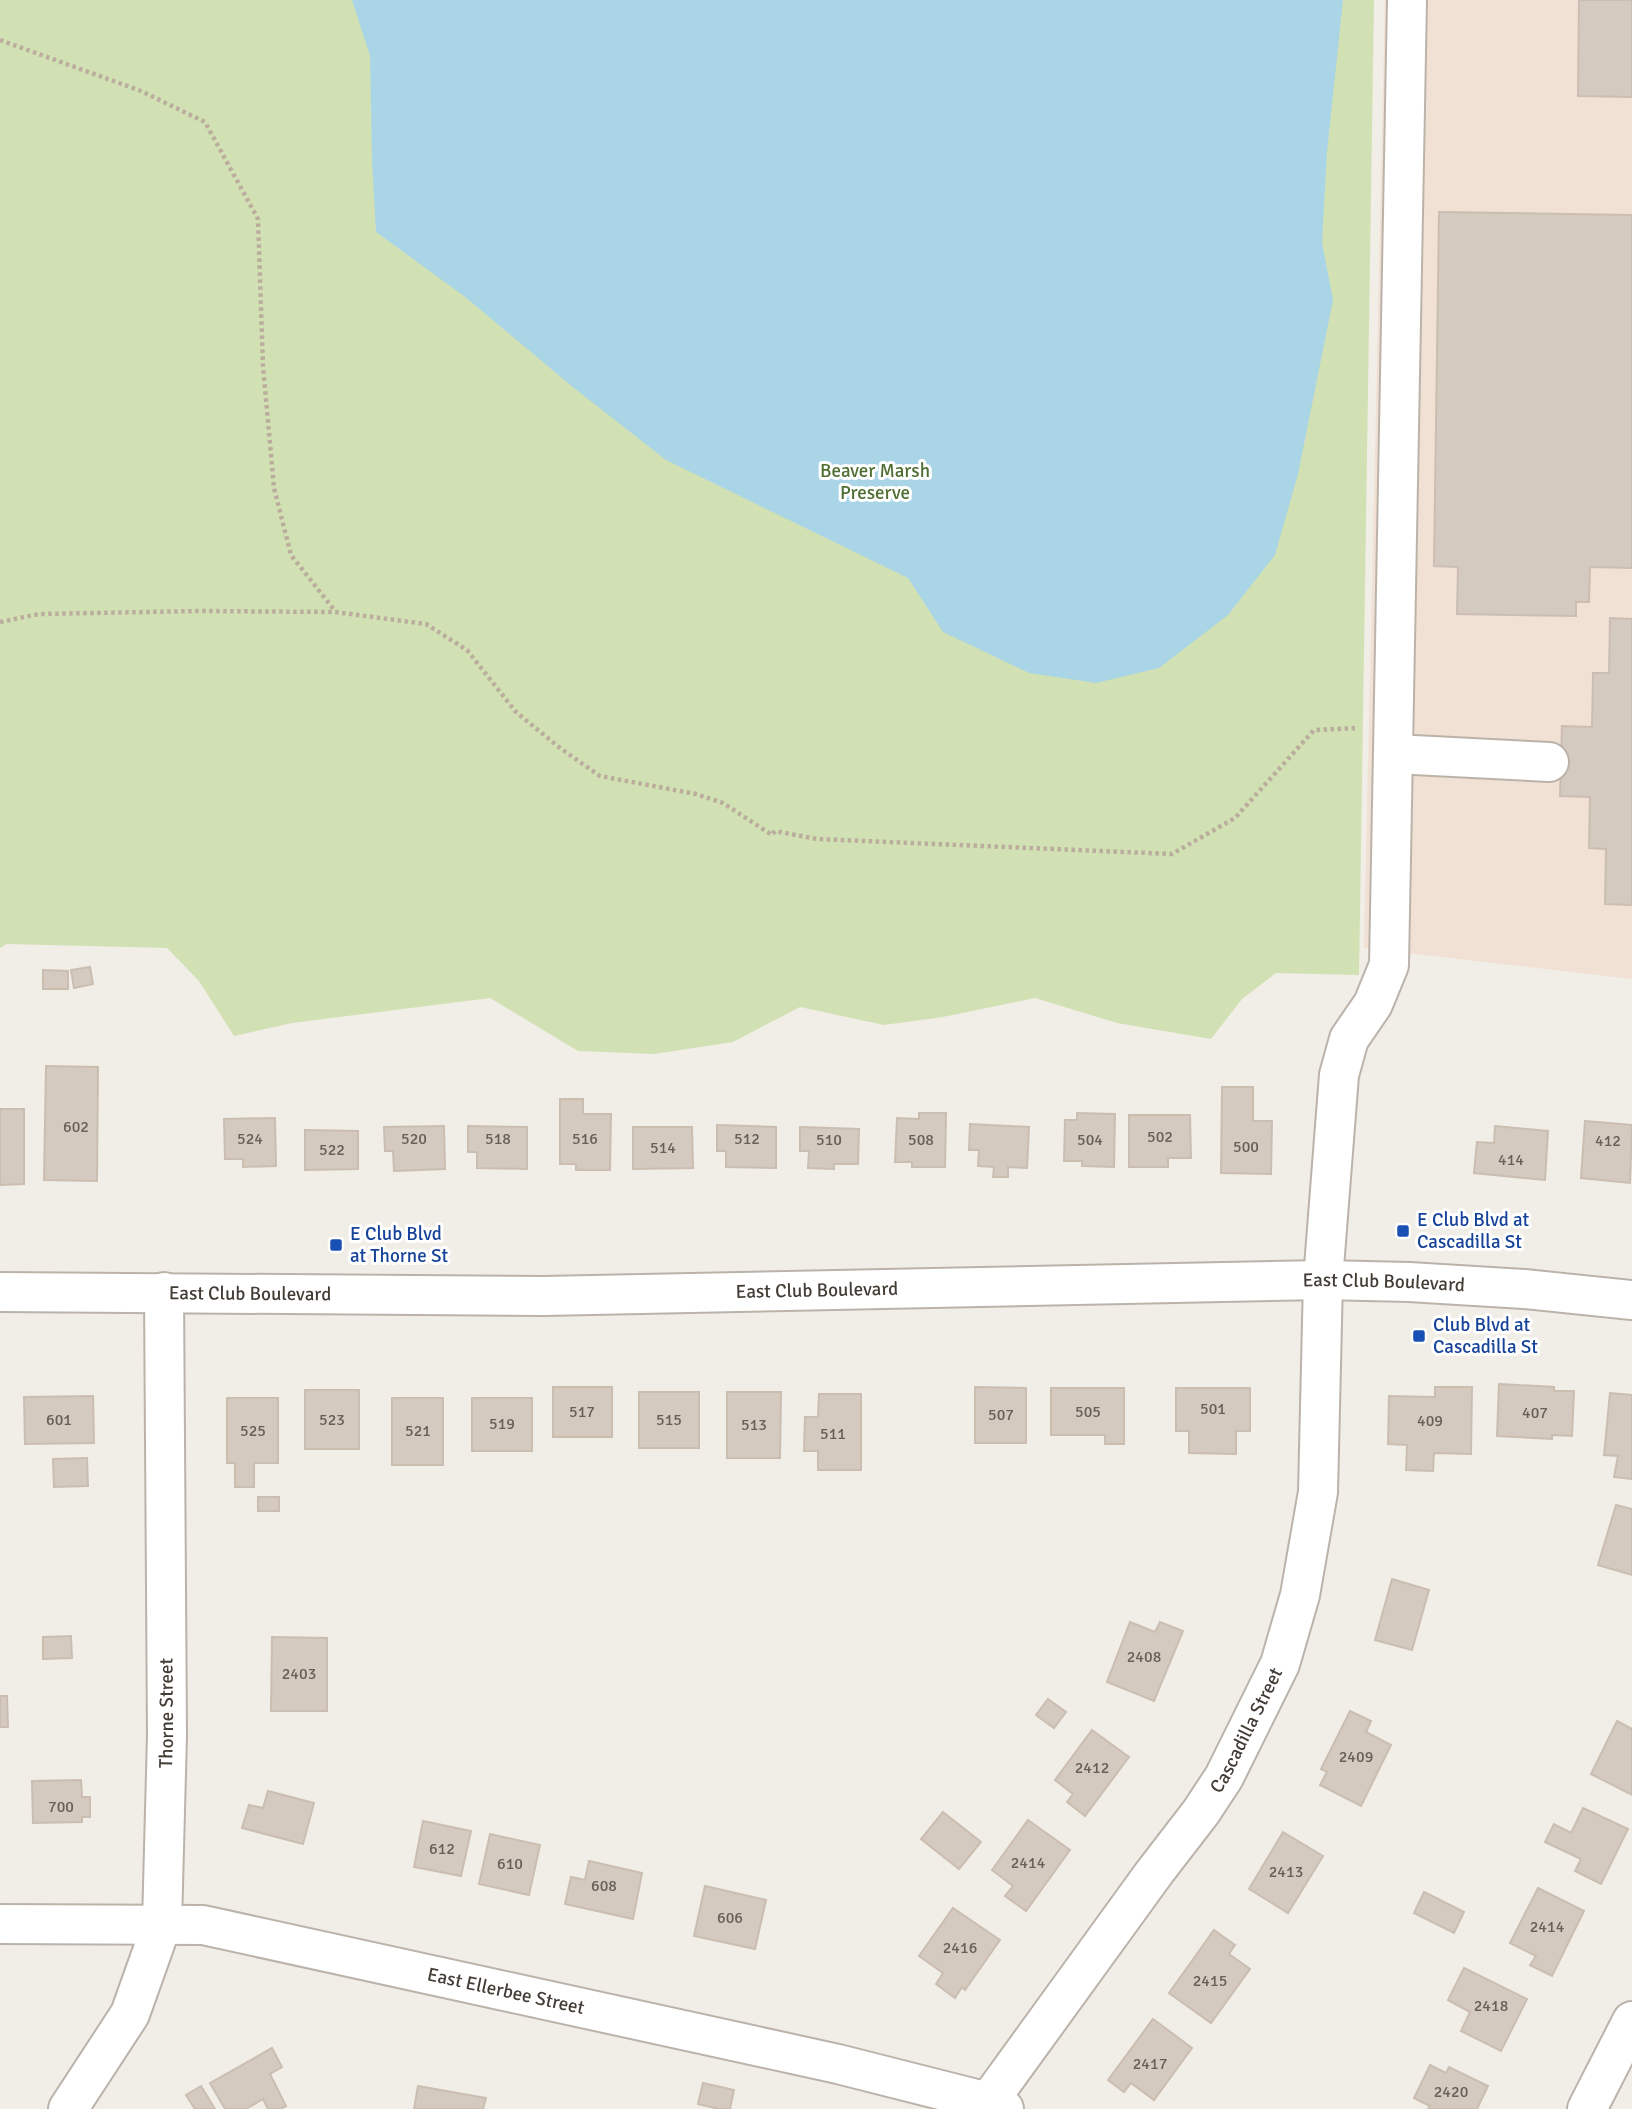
<svg xmlns="http://www.w3.org/2000/svg" width="1632" height="2109" font-family="Signika,sans-serif">
<style>
.commercial{fill:#f1e1d4}
.green{fill:#d2e1b4}
.water{fill:#a9d5e7}
.building{fill:#d4cac0;stroke:#cbbeb1;stroke-width:2}
.lines{fill:none;stroke-linecap:round;stroke-linejoin:round}
.minor-casing{stroke:#bbb3aa;stroke-width:42}
.path{stroke:#bbad9d;stroke-width:4.5;stroke-dasharray:3.5 3.5;stroke-linecap:butt}
.minor{stroke:#fff;stroke-width:38}
.transit-dot{fill:#1a4fb4;stroke:#fff;stroke-width:2.5}
.labels{text-anchor:middle;dominant-baseline:central;stroke-width:6;stroke-linejoin:round;paint-order:stroke}
.number-label{font-size:16px;fill:#676058}
.park-label{font-size:19px;fill:#4f6e31;stroke:#fff}
.transit-label{font-size:19px;fill:#164399;stroke:#fff;text-anchor:start}
.street-label{font-size:19px;fill:#433d36;stroke:#fff}
</style>
<rect width="100%" height="100%" fill="#f1ede7"/>
<path class="commercial" d="M1385,0H1632V979L1364,948Z"/>
<path class="green" d="M0,0H1374L1359,975L1276,973L1242,999L1211,1039L1117,1023L1035,998L943,1017L884,1025L800,1007L733,1042L654,1054L578,1051L490,998L292,1023L234,1036L199,981L167,948L7,944L0,948Z"/>
<path class="water" d="M352,0H1343L1327,152L1322,243L1333,300L1298,474L1275,555L1228,615L1159,668L1096,683L1029,673L943,632L908,578L666,460L574,388L464,296L376,232L372,161L370,56Z"/>
<g class="building">
<path d="M1579,0H1632V97L1578,96Z"/>
<path d="M1439,212L1632,215V568L1590,567L1589,602H1576V616L1457,614L1458,567L1434,566Z"/>
<path d="M1610,618L1632,619V905L1605,904L1606,849L1589,848L1590,797L1560,796L1562,726L1592,727L1593,673H1609Z"/>
<path d="M90,967L93,984L74,988L71,970Z"/>
<path d="M43,970L68,971V989H43Z"/>
<path d="M46,1066L98,1067L97,1181L44,1180Z"/>
<path d="M1222,1087H1253V1121H1272L1271,1174L1221,1173Z"/>
<path d="M560,1099H583V1114H611L610,1170H576V1164H560Z"/>
<path d="M0,1109H24V1184L0,1185Z"/>
<path d="M919,1113H946L945,1167H912V1162H895L897,1118L919,1119Z"/>
<path d="M1077,1113L1115,1114L1114,1167L1082,1166V1161H1064L1065,1120H1077Z"/>
<path d="M1129,1115H1190L1191,1158H1168V1167H1129Z"/>
<path d="M275,1118L276,1166L243,1167V1159H225L224,1119Z"/>
<path d="M1585,1121L1632,1125L1630,1183L1581,1178Z"/>
<path d="M970,1124L1029,1127L1027,1168L1008,1167V1177H993L994,1167L978,1166L979,1150H969Z"/>
<path d="M717,1125L776,1127V1168L726,1167V1151H717Z"/>
<path d="M444,1126L445,1169L394,1171L393,1151H385L384,1127Z"/>
<path d="M468,1126L527,1127V1169L477,1168V1152H468Z"/>
<path d="M1495,1126L1548,1131L1545,1180L1474,1173L1477,1142L1494,1143Z"/>
<path d="M633,1127H692L693,1168L633,1169Z"/>
<path d="M800,1127L859,1129L858,1164H834V1169L808,1168L809,1151H800Z"/>
<path d="M305,1130L358,1131V1169L305,1170Z"/>
<path d="M1499,1384L1554,1387V1391H1574L1572,1436L1552,1435V1439L1497,1436Z"/>
<rect x="553" y="1387" width="59" height="50"/>
<path d="M975,1387L1026,1388V1443H975Z"/>
<path d="M1435,1387H1472L1471,1454L1434,1453L1433,1471L1406,1470L1407,1445L1388,1444L1389,1396L1435,1397Z"/>
<path d="M1051,1388H1124V1444H1105V1435H1051Z"/>
<path d="M1176,1388H1250V1431H1236V1454L1189,1453V1431H1176Z"/>
<rect x="305" y="1390" width="54" height="59"/>
<rect x="639" y="1392" width="60" height="56"/>
<path d="M727,1392H781L780,1458H727Z"/>
<path d="M1610,1393L1632,1395V1479L1614,1477L1618,1456L1604,1455Z"/>
<path d="M819,1394H861V1470H818V1451H804L805,1417H818Z"/>
<path d="M93,1396L94,1443L25,1444L24,1397Z"/>
<path d="M227,1398H278V1463H254V1487H235V1463H227Z"/>
<rect x="392" y="1398" width="51" height="67"/>
<rect x="472" y="1398" width="60" height="53"/>
<path d="M87,1458L88,1486L54,1487L53,1459Z"/>
<rect x="258" y="1497" width="21" height="14"/>
<path d="M1616,1505L1632,1509V1575L1598,1565Z"/>
<path d="M1392,1579L1429,1590L1412,1650L1375,1640Z"/>
<path d="M1130,1622L1155,1632L1160,1622L1183,1631L1154,1701L1107,1682Z"/>
<path d="M71,1636L72,1658L43,1659V1637Z"/>
<path d="M272,1637L327,1638V1711H271Z"/>
<path d="M0,1696H7L8,1727H0Z"/>
<path d="M1048,1699L1066,1712L1054,1728L1036,1715Z"/>
<path d="M1350,1711L1371,1721L1366,1732L1391,1745L1361,1806L1320,1785L1327,1772L1321,1769Z"/>
<path d="M1617,1721L1632,1729V1795L1591,1774Z"/>
<path d="M1092,1730L1129,1757L1085,1816L1067,1802L1073,1794L1055,1780Z"/>
<path d="M81,1780L82,1797H90V1817H82V1822L33,1823L32,1781Z"/>
<path d="M268,1791L314,1803L303,1844L242,1828L249,1805L263,1808Z"/>
<path d="M1583,1808L1628,1829L1601,1884L1575,1871L1581,1859L1545,1842L1554,1824L1571,1833Z"/>
<path d="M943,1812L981,1842L959,1869L921,1839Z"/>
<path d="M1028,1820L1070,1850L1026,1911L1005,1896L1013,1886L992,1870Z"/>
<path d="M423,1821L471,1831L461,1876L414,1867Z"/>
<path d="M1283,1832L1323,1856L1288,1913L1249,1889Z"/>
<path d="M490,1834L540,1845L529,1895L479,1884Z"/>
<path d="M589,1861L642,1873L633,1919L565,1904L571,1877L585,1880Z"/>
<path d="M705,1886L766,1900L755,1949L694,1936Z"/>
<path d="M1538,1888L1584,1911L1552,1976L1530,1965L1536,1956L1510,1943Z"/>
<path d="M1424,1892L1464,1912L1454,1933L1414,1913Z"/>
<path d="M953,1908L1000,1940L965,1990L962,1987L955,1998L936,1984L943,1973L919,1956Z"/>
<path d="M1214,1930L1235,1945L1229,1954L1250,1969L1211,2023L1169,1993Z"/>
<path d="M1464,1968L1527,1999L1501,2051L1461,2031L1470,2012L1448,2000Z"/>
<path d="M1153,2019L1192,2048L1154,2100L1131,2083L1124,2092L1108,2080Z"/>
<path d="M272,2048L282,2067L270,2074L286,2106L281,2109H268L263,2099L246,2109H225L210,2083Z"/>
<path d="M1430,2065L1446,2073L1449,2067L1488,2086L1477,2109H1428L1430,2106L1414,2098Z"/>
<path d="M703,2083L734,2090L730,2109H719L698,2104Z"/>
<path d="M201,2086L215,2109H195L186,2095Z"/>
<path d="M418,2086L486,2098L483,2109H414Z"/>
</g>
<g class="lines">
<defs>
<g id="minor">
<path d="M1394,754L1549,762"/>
<path id="s1" d="M0,1292L543,1296L1323,1280L1409,1282L1524,1289L1632,1300"/>
<path id="s2" d="M0,1924L203,1925L838,2064L988,2102L1004,2109"/>
<path id="s3" d="M68,2109L130,2014L162,1924L167,1735L164,1292"/>
<path id="s4" d="M983,2109L1154,1873L1201,1812L1224,1777L1280,1664L1300,1595L1318,1492L1323,1280L1339,1075L1349,1039L1373,1004L1389,965L1407,0"/>
<path d="M1587,2109L1632,2021"/>
</g>
</defs>
<use href="#minor" class="minor-casing"/>
<g class="path">
<path d="M0,40L141,91L205,122L258,219L263,366L274,488L291,555L335,611"/>
<path d="M0,622L39,614L200,611L335,612L426,624L467,650L516,712L560,748L600,776L696,794L723,803L772,835L775,831L817,839L1172,854L1235,818L1314,730L1358,728"/>
</g>
<use href="#minor" class="minor"/>
</g>
<g class="transit-dot">
<rect x="1396" y="1224" width="14" height="14" rx="3.5"/>
<rect x="329" y="1238" width="14" height="14" rx="3.5"/>
<rect x="1412" y="1329" width="14" height="14" rx="3.5"/>
</g>
<g class="labels">
<g class="number-label">
<text x="76" y="1127">602</text>
<text x="1160" y="1137">502</text>
<text x="250" y="1139">524</text>
<text x="414" y="1139">520</text>
<text x="498" y="1139">518</text>
<text x="585" y="1139">516</text>
<text x="747" y="1139">512</text>
<text x="829" y="1140">510</text>
<text x="921" y="1140">508</text>
<text x="1090" y="1140">504</text>
<text x="1608" y="1141">412</text>
<text x="1246" y="1147">500</text>
<text x="663" y="1148">514</text>
<text x="332" y="1150">522</text>
<text x="1511" y="1160">414</text>
<text x="1213" y="1409">501</text>
<text x="582" y="1412">517</text>
<text x="1088" y="1412">505</text>
<text x="1535" y="1413">407</text>
<text x="1001" y="1415">507</text>
<text x="59" y="1420">601</text>
<text x="332" y="1420">523</text>
<text x="669" y="1420">515</text>
<text x="1430" y="1421">409</text>
<text x="502" y="1424">519</text>
<text x="754" y="1425">513</text>
<text x="253" y="1431">525</text>
<text x="418" y="1431">521</text>
<text x="833" y="1434">511</text>
<text x="1144" y="1657">2408</text>
<text x="299" y="1674">2403</text>
<text x="1356" y="1757">2409</text>
<text x="1092" y="1768">2412</text>
<text x="61" y="1807">700</text>
<text x="442" y="1849">612</text>
<text x="1028" y="1863">2414</text>
<text x="510" y="1864">610</text>
<text x="1286" y="1872">2413</text>
<text x="604" y="1886">608</text>
<text x="730" y="1918">606</text>
<text x="1547" y="1927">2414</text>
<text x="960" y="1948">2416</text>
<text x="1210" y="1981">2415</text>
<text x="1491" y="2006">2418</text>
<text x="1150" y="2064">2417</text>
<text x="1451" y="2092">2420</text>
</g>
<g class="park-label">
<text x="875" y="471">Beaver Marsh<tspan x="875" dy="22">Preserve</tspan></text>
</g>
<g class="transit-label">
<text x="1417" y="1220">E Club Blvd at<tspan x="1417" dy="22">Cascadilla St</tspan></text>
<text x="350" y="1234">E Club Blvd<tspan x="350" dy="22">at Thorne St</tspan></text>
<text x="1433" y="1325">Club Blvd at<tspan x="1433" dy="22">Cascadilla St</tspan></text>
</g>
<g class="street-label">
<text stroke="none"><textPath href="#s1" startOffset="1384">East Club Boulevard</textPath></text>
<text stroke="none"><textPath href="#s1" startOffset="817">East Club Boulevard</textPath></text>
<text stroke="none"><textPath href="#s1" startOffset="250">East Club Boulevard</textPath></text>
<text stroke="none"><textPath href="#s3" startOffset="420">Thorne Street</textPath></text>
<text stroke="none"><textPath href="#s4" startOffset="462">Cascadilla Street</textPath></text>
<text stroke="none"><textPath href="#s2" startOffset="513">East Ellerbee Street</textPath></text>
</g>
</g>
</svg>
